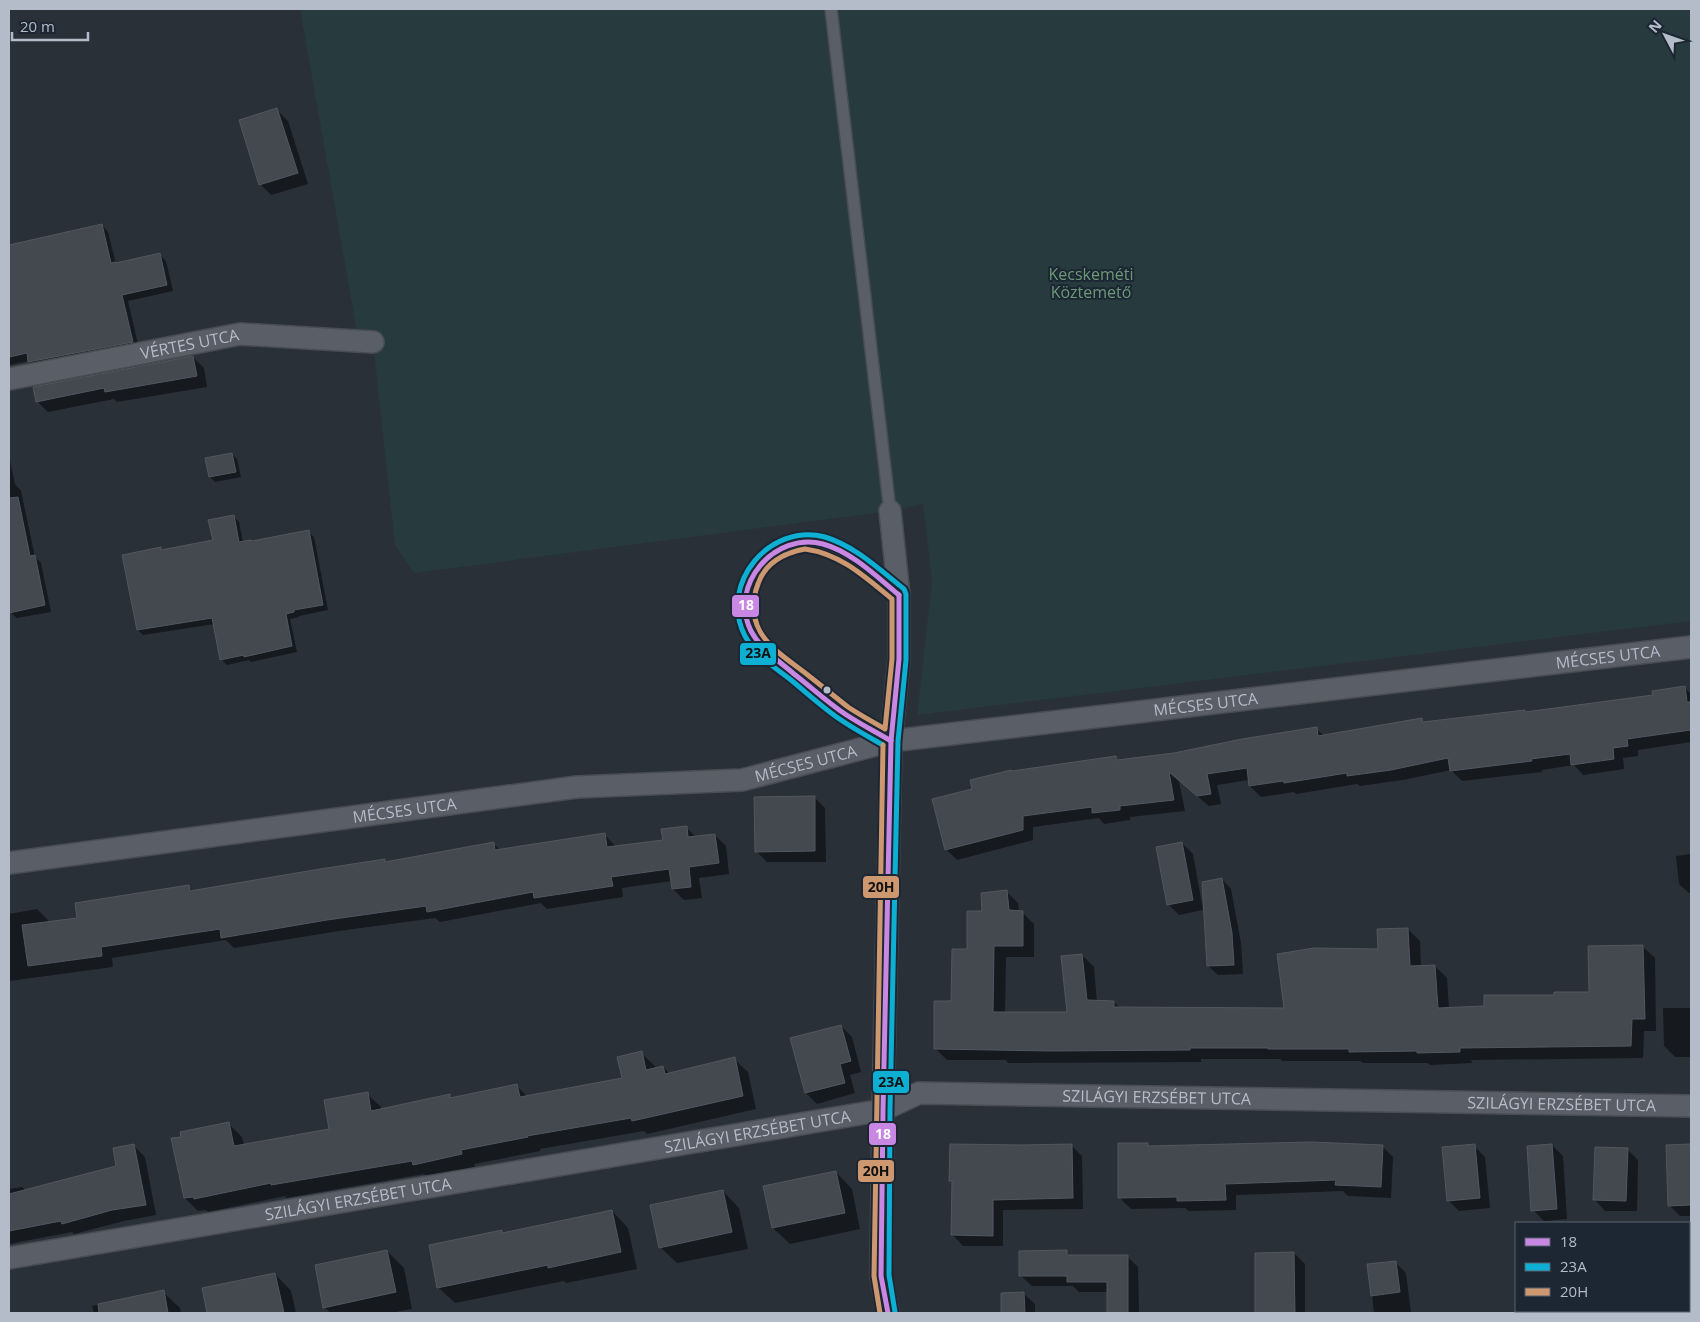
<svg xmlns="http://www.w3.org/2000/svg" width="1700" height="1322" font-family="'Open Sans',sans-serif">
<style>
.green{fill:#273a3e}
.shadow{fill:#0007}
.building{fill:#444950;stroke:#52575f}
.lines{fill:none;stroke-linecap:round;stroke-linejoin:round}
.service-casing{stroke:#484c53;stroke-width:14}
.minor-casing{stroke:#484c53;stroke-width:24}
.service{stroke:#5a5e66;stroke-width:11}
.minor{stroke:#5a5e66;stroke-width:21}
.bus-1-casing{stroke:#1d2633;stroke-width:9}
.bus-2-casing{stroke:#1d2633;stroke-width:9}
.bus-3-casing{stroke:#1d2633;stroke-width:9}
.bus-1{stroke:#c787e3;stroke-width:5}
.bus-2{stroke:#0dafd3;stroke-width:5}
.bus-3{stroke:#cd976f;stroke-width:5}
.bus-dot{fill:#b4bcc9;stroke:#1d2633;stroke-width:2}
.labels{text-anchor:middle;dominant-baseline:central;stroke-width:4;stroke-linejoin:round;paint-order:stroke}
.park-label{font-size:16px;fill:#6b9a76;stroke:#1d2633}
.street-label{font-size:16px;fill:#b4bcc9;stroke:#1d2633}
.line-badge{stroke:#1d2633;stroke-width:2}
.badge-label{font-size:14px;text-anchor:middle;font-weight:bold;fill:#fff}
.pale-badge-label{font-size:14px;text-anchor:middle;font-weight:bold;fill:#111}
</style>
<rect width="100%" height="100%" fill="#2a3038"/>
<path class="green" d="M300,9H1691V621L917,715L932,580L923,504L890,511L414,573L395,545L373,342L357,332Z"/>
<g class="shadow">
<path d="M277,110L288,121L308,184L271,195L260,184Z"/>
<path d="M102,225L108,232L116,264L159,254L166,261L173,291L128,301L139,349L36,368L29,361L9,365V247Z"/>
<path d="M193,357L204,368L207,387L117,402L114,399L48,412L37,401Z"/>
<path d="M232,454L237,459L241,477L215,482L210,477L207,459Z"/>
<path d="M9,456L15,484L21,491L35,557L41,563L51,612L17,618L10,612L9,603Z"/>
<path d="M234,517L239,522L243,542H252L308,531L314,537L328,610L299,616V617L290,619L297,652L251,662L249,660L227,665L221,659L215,624L143,635L138,630L160,549L163,551L214,541Z"/>
<path d="M1685,688L1691,694V742L1638,750V756L1623,758L1624,769L1583,775L1574,765L1542,770V772L1462,781L1451,770L1403,780L1360,786L1357,784L1296,794L1294,792L1261,797L1250,786L1249,780L1217,785L1221,804L1209,806L1179,781L1185,811L1130,817V820L1104,824L1099,818L1033,827V840L957,860L946,849L973,790L1012,772L1116,757L1120,761L1174,754L1317,729L1324,736L1422,719L1425,723L1525,711L1527,713L1654,696Z"/>
<path d="M814,797L825,808L826,862H767L756,851Z"/>
<path d="M686,827L696,837L715,835L726,846L729,874L699,878L702,898L684,900L673,889L672,881L622,888L623,897L547,909L541,903L440,922L435,918L339,931L234,948L226,940L112,958L113,967L9,981V914L37,909L48,920V923L78,919L188,886L194,892L384,861L387,863L493,843L500,850L604,834L616,847L664,841Z"/>
<path d="M1182,843L1193,854L1203,910L1179,915L1168,904Z"/>
<path d="M1691,854V893H1689L1679,884L1676,856Z"/>
<path d="M1222,879L1231,889L1241,943L1243,974L1218,975L1208,966Z"/>
<path d="M1006,891L1018,903L1019,912H1022L1034,924V957H1006L1005,1013L1068,1014L1082,955L1094,967L1097,1002H1114L1121,1009H1285L1379,951L1408,929L1420,941L1421,966H1435L1447,978L1449,1009L1485,1008L1590,993L1642,946L1655,958L1656,1031H1644L1643,1058L1471,1060L1472,1063L1430,1065L1428,1063H1363L1360,1061H1282L1280,1059H1201V1062L1008,1063L1006,1060H947L935,1048L952,1002L968,950L984,912Z"/>
<path d="M1663,1008H1691V1057H1675L1664,1046Z"/>
<path d="M841,1026L852,1037L861,1072L850,1075L855,1093L817,1104L806,1093L792,1039Z"/>
<path d="M641,1053L655,1066L656,1069L663,1067L670,1074L734,1059L748,1072L756,1109L647,1134L644,1131L540,1149V1151L474,1164L475,1167L428,1178L424,1174L286,1198L285,1196L208,1212L206,1210L198,1211L185,1198L183,1138L228,1123L242,1137L244,1145L331,1130L367,1094L381,1107V1110L449,1096L452,1099L517,1086L528,1097L624,1079Z"/>
<path d="M1147,1144L1150,1147L1382,1146L1393,1157L1391,1198L1348,1196L1343,1191L1236,1195V1210L1189,1211L1185,1208L1131,1209L1120,1198Z"/>
<path d="M1071,1145L1082,1156L1083,1209L1003,1210V1246H963L953,1235L954,1183L951,1180Z"/>
<path d="M1552,1145L1563,1156L1567,1219L1544,1221L1533,1210Z"/>
<path d="M1691,1145V1216H1680L1669,1205L1667,1146Z"/>
<path d="M134,1146L145,1157L156,1215L124,1221L74,1234L72,1232L9,1244V1189L22,1187L26,1191L118,1167Z"/>
<path d="M1474,1146L1485,1157L1490,1208L1459,1211L1448,1200Z"/>
<path d="M1627,1149L1638,1160L1637,1211H1605L1595,1200Z"/>
<path d="M836,1172L852,1189L860,1229L790,1244L773,1228L765,1187Z"/>
<path d="M723,1191L739,1208L748,1249L677,1263L660,1247Z"/>
<path d="M612,1211L628,1228L637,1269L566,1283L564,1281L455,1303L438,1287L501,1231L504,1234Z"/>
<path d="M387,1251L404,1268L412,1309L390,1313H331L324,1307Z"/>
<path d="M1066,1252L1071,1257L1127,1256L1138,1267L1139,1313H1108V1292H1079L1073,1286H1032L1021,1276Z"/>
<path d="M1294,1253L1305,1264V1313H1257L1256,1254Z"/>
<path d="M1395,1262L1406,1273L1411,1313H1374L1369,1265Z"/>
<path d="M275,1274L291,1291L296,1313H209L204,1289Z"/>
<path d="M163,1292L180,1308L181,1313H94L92,1306Z"/>
<path d="M1002,1294H1024L1035,1304V1313H1003Z"/>
</g>
<g class="building">
<path d="M277,108L298,173L259,185L239,120Z"/>
<path d="M102,224L111,263L115,262L116,263L160,253L167,285L122,295L133,342L28,362L27,353L9,357V245Z"/>
<path d="M193,356L197,376L105,392L104,388L36,402L33,387Z"/>
<path d="M232,453L236,472L209,477L205,458Z"/>
<path d="M18,497L30,556L35,555L45,605L9,613V498Z"/>
<path d="M234,515L239,542L251,540L252,541L309,530L323,605L294,610V612L286,614L292,646L244,657V655L220,660L212,618L137,630L122,555L161,547V550L213,540L208,520Z"/>
<path d="M1685,686L1687,702H1691V730L1627,739L1628,746L1613,748L1614,759L1571,765L1570,754L1531,759L1532,761L1450,771L1448,758L1391,770L1347,776V773L1284,783L1283,781L1249,786L1247,768L1207,774L1211,794L1197,796L1169,772L1174,800L1120,806V810L1092,813V807L1023,816V830L945,850L932,799L972,789L970,780L1011,770L1012,771L1116,756L1117,760L1174,753L1242,739L1317,727L1318,736L1422,718L1423,722L1525,710V712L1653,695L1652,691Z"/>
<path d="M815,796V851L755,852L754,797Z"/>
<path d="M687,826L688,837L715,834L719,863L689,867L691,887L672,889L669,869L611,877L613,886L534,898L533,892L427,912L426,906L327,920L221,938L220,929L101,947L102,956L28,966L22,925L77,918L75,903L189,885L190,891L320,869L385,859V862L494,842L495,850L605,833L607,847L663,840L661,829Z"/>
<path d="M1182,842L1193,900L1167,905L1156,847Z"/>
<path d="M1222,878L1232,933L1234,965L1207,966L1202,882Z"/>
<path d="M1007,890L1009,910L1023,911V946H994L993,1012H1067L1061,956L1082,954L1087,1000L1114,1001V1007L1284,1008L1277,954L1314,948L1378,949L1377,929L1408,928L1410,966L1435,965L1438,1008L1484,1006V995H1554V992H1589L1588,946L1643,945L1645,1019H1632L1631,1046L1460,1048V1052L1417,1053V1051L1349,1052V1049H1268V1048H1190V1050L1051,1051L934,1049V1001H951L952,949H967V911H982L981,893Z"/>
<path d="M841,1025L851,1061L840,1064L845,1083L805,1093L790,1038Z"/>
<path d="M642,1051L646,1070L663,1066L665,1074L735,1057L743,1096L632,1121L631,1118L527,1136L528,1137L461,1150L462,1154L413,1165L412,1161L271,1185V1183L194,1199L193,1197L184,1198L171,1138L181,1137L180,1132L229,1122L234,1146L329,1129L324,1100L368,1092L371,1111L450,1094V1098L517,1084L520,1097L622,1078L617,1057Z"/>
<path d="M1311,1142L1383,1145L1381,1187L1335,1185L1336,1180L1225,1184L1226,1200L1177,1201V1197L1118,1198V1143H1148V1146Z"/>
<path d="M134,1144L146,1205L112,1210L62,1224L61,1221L9,1231V1194L116,1166L113,1148Z"/>
<path d="M950,1144L1022,1145L1072,1144L1073,1198L993,1200V1236L951,1235L952,1181H949Z"/>
<path d="M1475,1144L1480,1198L1447,1201L1442,1147Z"/>
<path d="M1552,1144L1557,1209L1531,1211L1527,1146Z"/>
<path d="M1691,1144V1205L1668,1206L1666,1145Z"/>
<path d="M1595,1147L1628,1148L1626,1201L1593,1200Z"/>
<path d="M836,1171L845,1213L772,1228L763,1186Z"/>
<path d="M723,1190L732,1232L659,1248L650,1205Z"/>
<path d="M612,1210L621,1252L548,1268V1265L437,1288L429,1245L502,1230V1233Z"/>
<path d="M387,1250L396,1292L323,1308L315,1265Z"/>
<path d="M1067,1250V1255H1128V1313H1107V1282H1067V1276H1019V1251Z"/>
<path d="M1294,1252L1295,1313H1255V1253Z"/>
<path d="M1396,1261L1400,1292L1371,1296L1367,1264Z"/>
<path d="M275,1273L284,1313H207L202,1288Z"/>
<path d="M164,1290L168,1313H99L98,1304Z"/>
<path d="M1024,1292L1025,1313H1001V1293Z"/>
</g>
<g class="lines">
<defs>
<g id="service">
<path d="M831,9L890,511"/>
<path d="M891,741L845,714L766,651C759,643 752,635 749,626C733,580 774,533 822,544C845,549 878,579 898,594"/>
</g>
<g id="minor">
<path id="s1" d="M9,379L240,334L373,342"/>
<path id="s2" d="M9,863L577,787L742,780L891,741L1691,647"/>
<path id="s3" d="M9,1258L883,1110L919,1093L1691,1106"/>
<path d="M888,1313L881,1276L883,1110L891,741L899,659V595L890,511"/>
</g>
</defs>
<use href="#service" class="service-casing"/>
<use href="#minor" class="minor-casing"/>
<use href="#service" class="service"/>
<use href="#minor" class="minor"/>
<defs>
<g id="bus-1">
<path d="M891,741C876,732 860,724 845,714C827,702 811,687 794,674C779,661 761,650 751,631C728,585 775,531 823,544C852,552 877,577 899,595"/>
<path d="M888,1313L881,1276L883,1110L891,741L899,659V595"/>
</g>
<path id="bus-2" d="M883,745C869,737 854,729 841,720C823,708 807,693 791,680C774,667 755,655 745,636C718,584 770,522 825,537C855,546 880,570 904,589L906,594V660L898,741L890,1110L889,1275L895,1312"/>
<g id="bus-3">
<path d="M805,549C841,554 865,577 892,599V659L885,729C873,722 860,715 848,707C835,697 822,686 809,676C792,662 765,647 757,625C752,612 753,597 758,584C765,563 784,553 805,549Z"/>
<path d="M880,1313L874,1276L883,745"/>
</g>
</defs>
<use href="#bus-1" class="bus-1-casing"/>
<use href="#bus-2" class="bus-2-casing"/>
<use href="#bus-3" class="bus-3-casing"/>
<use href="#bus-1" class="bus-1"/>
<use href="#bus-2" class="bus-2"/>
<use href="#bus-3" class="bus-3"/>
</g>
<circle class="bus-dot" cx="827" cy="690" r="4.5"/>
<g class="labels">
<g class="park-label">
<text x="1091" y="274">Kecskeméti<tspan x="1091" dy="18">Köztemető</tspan></text>
</g>
<g class="street-label">
<text stroke="none"><textPath href="#s1" startOffset="184">VÉRTES UTCA</textPath></text>
<text stroke="none"><textPath href="#s2" startOffset="1614">MÉCSES UTCA</textPath></text>
<text stroke="none"><textPath href="#s2" startOffset="1209">MÉCSES UTCA</textPath></text>
<text stroke="none"><textPath href="#s2" startOffset="804">MÉCSES UTCA</textPath></text>
<text stroke="none"><textPath href="#s2" startOffset="399">MÉCSES UTCA</textPath></text>
<text stroke="none"><textPath href="#s3" startOffset="1164">SZILÁGYI ERZSÉBET UTCA</textPath></text>
<text stroke="none"><textPath href="#s3" startOffset="1569">SZILÁGYI ERZSÉBET UTCA</textPath></text>
<text stroke="none"><textPath href="#s3" startOffset="759">SZILÁGYI ERZSÉBET UTCA</textPath></text>
<text stroke="none"><textPath href="#s3" startOffset="354">SZILÁGYI ERZSÉBET UTCA</textPath></text>
</g>
</g>
<g class="line-badge">
<rect x="731" y="594" width="29" height="24" rx="5" fill="#c787e3"/>
<rect x="739" y="642" width="38" height="24" rx="5" fill="#0dafd3"/>
<rect x="862" y="875" width="38" height="24" rx="5" fill="#cd976f"/>
<rect x="872" y="1070" width="38" height="24" rx="5" fill="#0dafd3"/>
<rect x="868" y="1122" width="29" height="24" rx="5" fill="#c787e3"/>
<rect x="857" y="1159" width="38" height="24" rx="5" fill="#cd976f"/>
</g>
<g class="badge-label">
<text x="746" y="610">18</text>
<text x="883" y="1139">18</text>
</g>
<g class="pale-badge-label">
<text x="758" y="658">23A</text>
<text x="881" y="892">20H</text>
<text x="891" y="1087">23A</text>
<text x="876" y="1176">20H</text>
</g>
<rect width="1700" height="1322" fill="none" stroke="#b4bcc9" stroke-width="20"/>
<rect x="1515" y="1222" width="175" height="90" fill="#1d2633" stroke="#59626f"/>
<rect x="1525" y="1238" width="25" height="8" fill="#c787e3" stroke="#59626f"/>
<text x="1560" y="1247" font-size="15" fill="#b4bcc9">18</text>
<rect x="1525" y="1263" width="25" height="8" fill="#0dafd3" stroke="#59626f"/>
<text x="1560" y="1272" font-size="15" fill="#b4bcc9">23A</text>
<rect x="1525" y="1288" width="25" height="8" fill="#cd976f" stroke="#59626f"/>
<text x="1560" y="1297" font-size="15" fill="#b4bcc9">20H</text>
<g transform="translate(1665 35) rotate(311)" stroke="#1d2633" stroke-width="4" paint-order="stroke">
<path d="M0-4L9 19L0 12L-9 19Z" fill="#b4bcc9"/>
<text y="-8" font-size="14" font-weight="bold" text-anchor="middle" fill="#b4bcc9">N</text>
</g>
<path d="M12 32v8h76v-8" fill="none" stroke="#b4bcc9" stroke-width="2.5"/>
<text x="20" y="32" font-size="15" fill="#b4bcc9" stroke="#1d2633" stroke-width="4" paint-order="stroke">20 m</text>
</svg>
